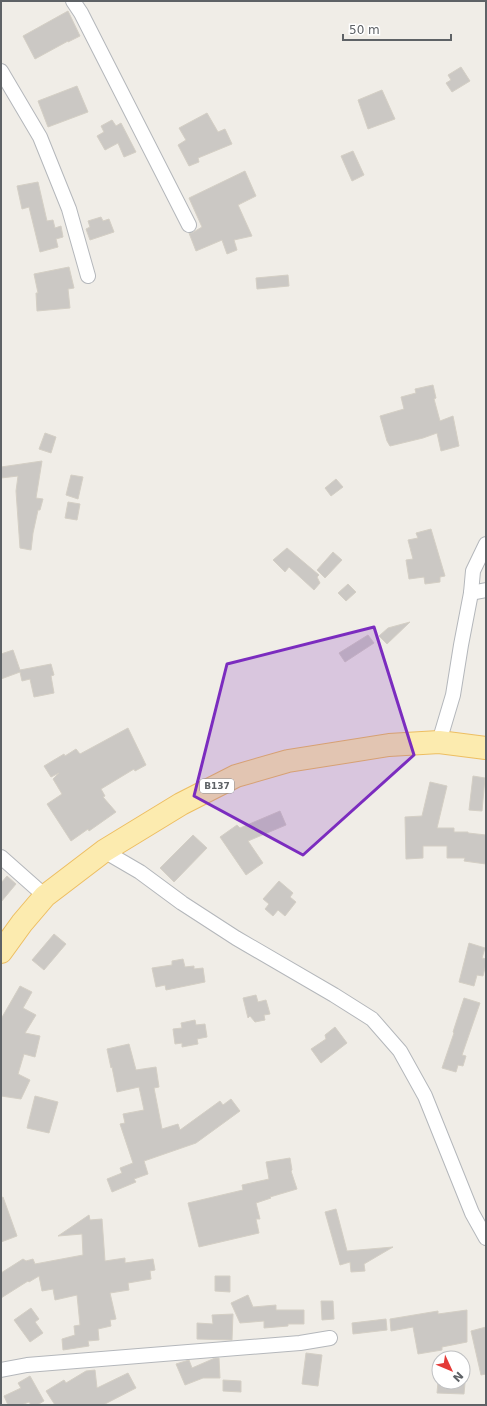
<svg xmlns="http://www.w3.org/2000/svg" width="487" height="1406" font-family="'DejaVu Sans',sans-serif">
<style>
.building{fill:#cbc8c4;stroke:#d4cfc5}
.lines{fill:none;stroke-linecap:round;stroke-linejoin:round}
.minor-casing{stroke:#b4b7bb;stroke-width:16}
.primary-casing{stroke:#edbe62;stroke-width:24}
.minor{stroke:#fff;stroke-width:14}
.primary{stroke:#fcebaf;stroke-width:22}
.marked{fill:#7b2cbf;fill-opacity:0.2;stroke:#7b2cbf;stroke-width:3;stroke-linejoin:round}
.labels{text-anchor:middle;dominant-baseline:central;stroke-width:3;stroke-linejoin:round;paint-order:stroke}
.shield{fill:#fff;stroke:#8e9194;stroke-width:1}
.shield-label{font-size:9px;font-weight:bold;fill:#5e6266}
</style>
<rect width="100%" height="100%" fill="#f0ede7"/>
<g class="building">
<path d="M68,11L80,36L68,42V41L35,59L23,36Z"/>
<path d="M461,67L470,81L452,92L446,83L451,80L448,75Z"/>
<path d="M77,86L88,112L48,127L38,101Z"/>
<path d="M382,90L395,119L368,129L358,100Z"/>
<path d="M207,113L218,132L225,129L232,144L198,158L199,162L189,166L178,145L186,140L179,128Z"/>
<path d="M112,120L116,126L121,123L136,152L124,157L118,143L105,150L97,136L104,132L101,126Z"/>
<path d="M353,151L364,175L352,181L341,156Z"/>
<path d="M245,171L256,196L238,205L252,236L234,240L237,250L227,254L222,240L196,251L189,233H192L202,227L189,198Z"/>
<path d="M38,182L47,221L53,220L55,228L61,226L63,237L56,239L58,247L40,252L29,207L22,209L17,186Z"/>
<path d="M101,217L103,221L109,219L114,232L90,240L86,229L90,227L88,221Z"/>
<path d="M69,267L74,288L68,289L70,308L37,311L36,293H38L34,274Z"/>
<path d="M288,275L289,286L257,289L256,278Z"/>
<path d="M433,385L436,398L434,399L440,421L453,416L459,446L441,451L437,433L423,438L390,446L387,441L380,416L404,409L401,397L416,393L415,389Z"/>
<path d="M45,433L56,437L51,453L39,449Z"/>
<path d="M42,461L36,498L43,499L40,510H38L33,533L31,550L20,548L16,491L18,476L1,478V467Z"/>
<path d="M71,475L83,477L78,499L66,495Z"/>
<path d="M336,479L343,487L331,496L325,488Z"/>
<path d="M68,502L80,504L77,520L65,518Z"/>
<path d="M431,529L445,576L440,577V582L425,584L424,577L409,579L406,560L413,559L408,540L418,538L416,533Z"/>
<path d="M287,548L319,575L317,577L320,583L314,590L289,567L285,572L273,560Z"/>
<path d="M333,552L342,560L325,578L317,570Z"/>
<path d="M348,584L356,592L346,601L338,593Z"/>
<path d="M410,622L387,644L379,636L388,628Z"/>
<path d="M368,635L374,643L345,662L339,653Z"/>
<path d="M13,650L20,670L51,664L54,675L51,676L54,693L34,697L30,679L22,681L20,672L1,679V654Z"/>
<path d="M128,728L146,765L135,771L134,769L101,789L105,796L103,797L116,812L89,831L88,829L71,841L47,804L62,794L53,779L59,773L51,777L44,766L64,754L65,756L76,749L80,754Z"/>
<path d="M473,776L485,778L482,811L469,810Z"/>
<path d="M430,782L447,786L437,828H454V832H468V833L486,835V864L464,861L465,858H447V846H423V858L406,859L405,817L422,816Z"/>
<path d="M280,811L286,825L248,841L263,863L246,875L220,837L237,825L240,828Z"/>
<path d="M193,835L207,848L174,882L160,868Z"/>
<path d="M7,876L16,884L1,902V883Z"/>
<path d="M279,881L293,893L290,897L296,902L285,916L278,910L273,916L265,909L269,904L263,899Z"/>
<path d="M54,934L66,944L44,970L32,960Z"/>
<path d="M469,943L485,948L482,958L486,959V964L483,976L477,975L474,986L459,982Z"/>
<path d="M183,959L185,967L194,966V969L203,968L205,982L166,990L165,985L156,987L152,968L172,965V961Z"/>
<path d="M20,986L32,992L23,1008L36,1015L25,1033L40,1036L35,1057L24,1054L18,1074L30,1080L21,1099L1,1096V1019Z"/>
<path d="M256,995L258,1002L266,1000L270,1014L264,1015L265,1020L255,1022L250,1016L248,1018L243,998Z"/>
<path d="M464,998L480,1003L462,1055L466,1056L463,1066L458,1065L456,1072L442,1068L454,1033L453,1032Z"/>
<path d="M195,1020L196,1025L205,1024L207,1037L197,1039L198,1044L182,1047V1043L175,1044L173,1029L182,1028L181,1023Z"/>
<path d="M335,1027L347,1043L321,1063L311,1049L326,1039L325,1035Z"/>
<path d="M129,1044L136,1070L156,1067L159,1087L154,1088L162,1129L178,1124L180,1130L220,1101L223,1105L231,1099L240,1111L196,1143L144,1161L148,1174L134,1179L136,1182L112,1192L107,1179L122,1173L120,1168L133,1163L120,1124L125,1123L123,1114L144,1110L139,1087L117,1092L112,1067L111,1068L107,1049Z"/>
<path d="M35,1096L58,1102L49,1133L27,1128Z"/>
<path d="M290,1158L292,1170L291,1171L297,1189L270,1197L271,1198L256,1203L260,1219H256L259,1233L199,1247L188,1203L243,1190L242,1185L269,1179L266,1162Z"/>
<path d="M3,1197L17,1236L1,1242V1198Z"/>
<path d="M336,1209L347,1251L393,1247L364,1264L365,1271L351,1272L350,1262L340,1265L325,1212Z"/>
<path d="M89,1215L90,1220L102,1219L105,1261L125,1258V1263L153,1259L155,1270L150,1271L151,1279L128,1283L129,1290L110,1293L116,1319L110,1320L111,1326L98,1329L99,1340L88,1341L89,1346L63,1350L62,1339L75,1335L74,1326L80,1325L77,1295L55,1300L53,1289L42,1291L39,1276L29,1282L28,1281L1,1298V1273L23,1259L26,1261L33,1259L35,1264L83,1255L82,1234L58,1236Z"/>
<path d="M215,1276H230V1292L215,1291Z"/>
<path d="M248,1295L253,1307L276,1305V1310H304V1324H288V1326L264,1328V1321L240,1323L231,1303Z"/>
<path d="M321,1301H333L334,1319L322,1320Z"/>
<path d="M31,1308L39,1319L35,1322L43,1333L30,1342L14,1320Z"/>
<path d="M467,1310V1342L442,1347V1350L418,1354L413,1327L391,1331L390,1319L438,1311V1314Z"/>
<path d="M233,1314L232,1340L197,1339V1323L213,1324L212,1315Z"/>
<path d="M386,1319L387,1330L353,1334L352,1323Z"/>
<path d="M486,1327V1374L481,1375L471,1331Z"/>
<path d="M306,1353L322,1355L318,1386L302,1384Z"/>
<path d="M215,1358H219L220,1378H203L185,1385L176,1364L189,1360L192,1368Z"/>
<path d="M95,1370L97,1388L128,1373L136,1388L103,1405H55L46,1391L64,1380L66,1383L86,1371Z"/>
<path d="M30,1376L44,1401L37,1405H31L29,1402L21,1405H8L4,1396L21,1388L18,1383Z"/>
<path d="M223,1380L241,1381V1392L223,1391Z"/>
<path d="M438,1382L465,1383L464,1394L437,1393Z"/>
</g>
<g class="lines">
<defs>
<g id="minor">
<path d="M73,1L81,13L189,225"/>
<path d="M1,71L40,137L69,209L88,276"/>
<path d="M471,593L486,590"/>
<path d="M439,742L453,695L461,645L471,593L473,571L486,544"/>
<path d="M104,851L140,872L182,903L236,938L334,995L372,1019L400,1051L425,1096L472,1213L486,1238"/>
<path d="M1,857L45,896"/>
<path d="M1,1370L27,1365L300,1343L330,1338"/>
</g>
<path id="primary" d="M1,952L22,923L45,896L104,851L181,804L236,776L288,761L389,745L439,742L486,748"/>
</defs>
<use href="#minor" class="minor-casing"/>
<use href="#primary" class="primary-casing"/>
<use href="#minor" class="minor"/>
<use href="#primary" class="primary"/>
</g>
<path class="marked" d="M374,627L414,755L303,855L194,796L227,664Z"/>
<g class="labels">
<rect class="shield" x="200" y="779" width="34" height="14" rx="3"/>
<g class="shield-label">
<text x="217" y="786">B137</text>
</g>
</g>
<rect width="487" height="1406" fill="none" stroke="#5e6266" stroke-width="4"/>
<g transform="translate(451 1370) rotate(134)"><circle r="19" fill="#ffffff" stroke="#bfc0c2"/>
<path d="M0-3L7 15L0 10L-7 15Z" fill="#e43b38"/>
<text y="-6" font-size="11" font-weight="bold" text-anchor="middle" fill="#5e6266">N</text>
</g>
<path d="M343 34v6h108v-6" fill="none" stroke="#5e6266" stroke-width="2"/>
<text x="349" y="34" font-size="12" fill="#5e6266" stroke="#ffffff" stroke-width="3" paint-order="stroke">50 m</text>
</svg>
